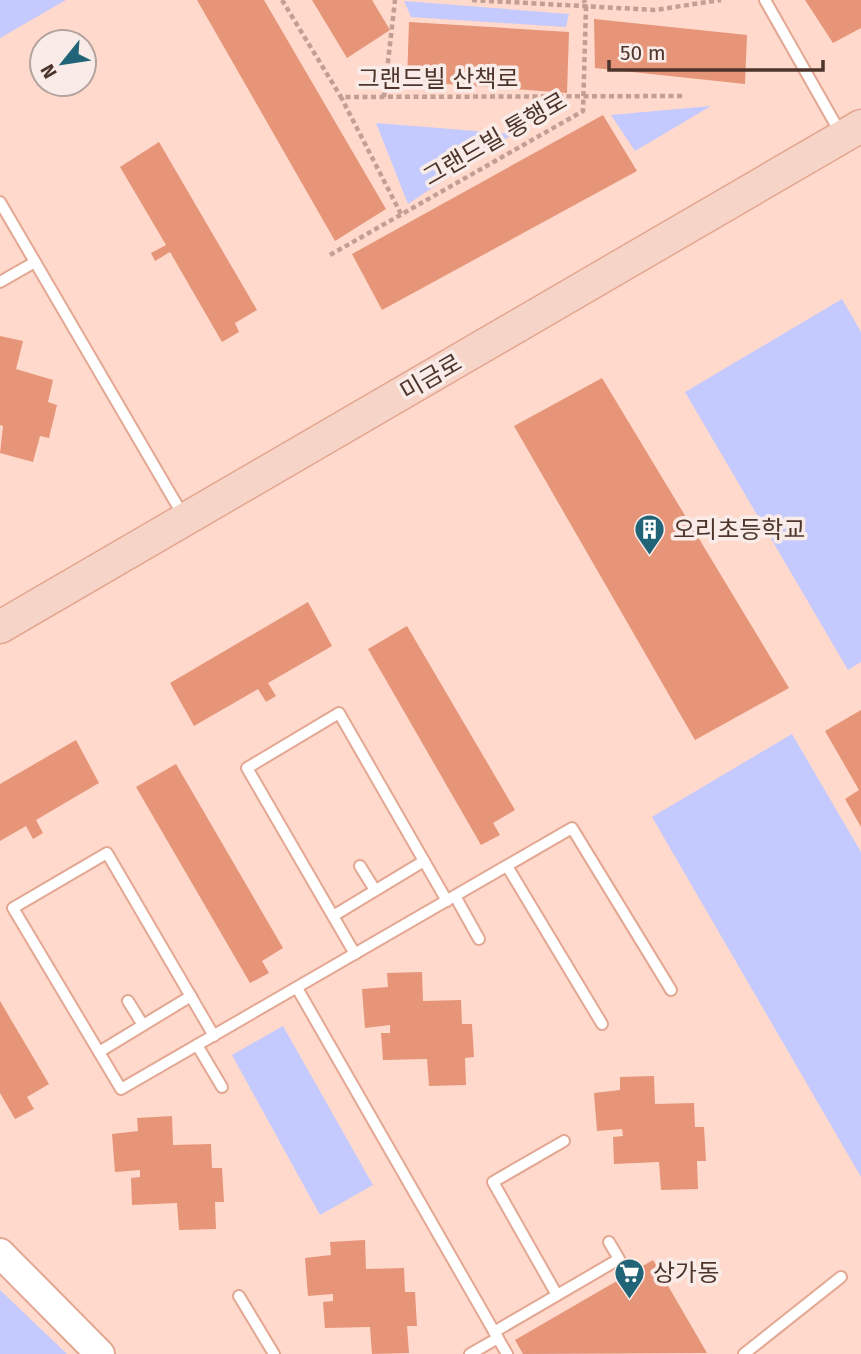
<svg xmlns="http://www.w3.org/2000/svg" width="861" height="1354" font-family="'Fira Sans','Noto Sans KR',sans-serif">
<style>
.green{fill:#c4c9fe}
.building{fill:#e69578}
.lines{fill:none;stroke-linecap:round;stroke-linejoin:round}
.service-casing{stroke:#e3a792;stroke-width:14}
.tertiary-casing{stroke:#e3a792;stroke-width:32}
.secondary-casing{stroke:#e3a792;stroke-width:35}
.path{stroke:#c19f94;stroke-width:4.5;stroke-dasharray:5 3.5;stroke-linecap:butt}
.service{stroke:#fff;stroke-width:10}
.tertiary{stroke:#fff;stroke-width:28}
.secondary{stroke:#f6d4c7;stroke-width:32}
.labels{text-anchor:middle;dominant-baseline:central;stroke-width:7;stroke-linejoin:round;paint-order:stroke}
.street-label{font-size:24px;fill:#4e352c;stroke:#f9ece8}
.poi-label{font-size:24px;fill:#4e352c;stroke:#f9ece8;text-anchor:start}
</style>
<rect width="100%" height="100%" fill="#ffd9cc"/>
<g class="green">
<path d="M0,0H66L0,38Z"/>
<path d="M404,1L569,14L566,27L411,17Z"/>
<path d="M711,106L635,151L611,115Z"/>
<path d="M376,123L513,134L408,204Z"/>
<path d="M842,299L861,332V662L848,670L685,392Z"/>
<path d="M792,734L861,852V1177L652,817Z"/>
<path d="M283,1026L373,1185L320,1215L232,1055Z"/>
<path d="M0,1290L67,1354H0Z"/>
</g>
<g class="building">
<path d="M197,0H264L386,209L335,241Z"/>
<path d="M312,0H372L390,30L347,58Z"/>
<path d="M805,0H861V28L833,43Z"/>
<path d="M594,19L747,35L745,84L595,68Z"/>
<path d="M409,22L569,32L567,93L407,81Z"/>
<path d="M603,115L637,171L382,310L352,254Z"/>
<path d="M159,142L257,310L235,323L239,332L222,342L170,252L155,261L151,253L166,245L120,167Z"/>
<path d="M0,336L23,341L16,369L53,380L48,402L57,405L49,438L40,436L33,462L0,453L3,426L0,425Z"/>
<path d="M602,378L789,688L695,740L514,426Z"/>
<path d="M308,602L332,646L268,683L276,696L266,702L258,689L194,726L170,683Z"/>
<path d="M407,626L515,810L493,823L500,835L481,845L368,649Z"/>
<path d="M861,710V827L845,799L859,790L825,731Z"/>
<path d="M76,740L99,783L36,820L43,833L33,839L26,826L0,841V784Z"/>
<path d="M176,764L283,948L262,961L269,973L250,983L136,787Z"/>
<path d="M422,972L423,1001L461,1000L462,1024H472L474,1057L465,1058L466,1085L429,1086L427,1059L383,1060L381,1033H390V1025L365,1028L362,989L388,987L387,973Z"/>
<path d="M0,1001L49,1084L27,1097L34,1109L15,1119L0,1093Z"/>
<path d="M654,1076L655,1104L694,1103L695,1127H704L706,1161H697L698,1189L661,1190L659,1162L614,1164L613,1137L623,1136L622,1129L597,1131L594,1093L620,1090V1077Z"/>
<path d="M172,1116L173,1145L211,1144L212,1168H222L224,1202H215L216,1229L179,1230L177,1203L132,1205L131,1178L140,1177V1170L115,1172L112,1134L138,1131L137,1118Z"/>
<path d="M365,1240L366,1269L404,1268L405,1292H415L417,1326H407L409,1353L372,1354L370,1327L325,1328L323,1302L333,1301V1294L308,1296L305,1258L331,1255L330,1242Z"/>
<path d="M653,1260L707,1353L523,1354L515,1340Z"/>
</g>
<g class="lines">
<defs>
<g id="service">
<path d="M765,0L841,134"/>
<path d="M0,202L184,517"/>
<path d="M0,282L35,262"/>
<path d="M360,866L375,890"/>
<path d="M507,866L602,1024"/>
<path d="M455,896L479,939"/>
<path d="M333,916L424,861"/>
<path d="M355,954L247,768L339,713L447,901"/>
<path d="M297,988L507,1354"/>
<path d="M128,1001L143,1025"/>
<path d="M214,1036L107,853L13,908L121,1089C272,1002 422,915 572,828L671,990"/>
<path d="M197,1045L222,1087"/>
<path d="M99,1052L191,996"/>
<path d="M557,1295L493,1182L564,1141"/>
<path d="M239,1296L274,1354"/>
<path d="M494,1332L619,1259L609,1242"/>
<path d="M470,1354L498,1338"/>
<path d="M744,1354L841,1277"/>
</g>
<path id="tertiary" d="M0,1253L100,1354"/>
<path id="secondary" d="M0,627L861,126"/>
</defs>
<use href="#service" class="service-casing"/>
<use href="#tertiary" class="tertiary-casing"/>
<use href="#secondary" class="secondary-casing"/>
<g class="path">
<path d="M282,0L341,97"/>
<path d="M472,0L655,10L721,0"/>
<path d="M384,97L395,0"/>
<path d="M401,214L341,97L685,96"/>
<path d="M330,255L583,111L586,7L584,0"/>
</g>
<use href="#service" class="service"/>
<use href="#tertiary" class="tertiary"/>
<use href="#secondary" class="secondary"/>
</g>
<defs>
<symbol id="building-pin" viewBox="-11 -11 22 30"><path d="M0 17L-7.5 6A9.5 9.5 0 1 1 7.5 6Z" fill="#216477" stroke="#f9ece8"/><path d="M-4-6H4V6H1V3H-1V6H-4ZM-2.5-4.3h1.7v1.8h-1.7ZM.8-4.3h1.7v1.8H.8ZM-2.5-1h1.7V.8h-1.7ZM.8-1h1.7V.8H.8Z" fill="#fff"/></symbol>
<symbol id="supermarket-pin" viewBox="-11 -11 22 30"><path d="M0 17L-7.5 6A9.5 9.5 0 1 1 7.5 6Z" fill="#216477" stroke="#f9ece8"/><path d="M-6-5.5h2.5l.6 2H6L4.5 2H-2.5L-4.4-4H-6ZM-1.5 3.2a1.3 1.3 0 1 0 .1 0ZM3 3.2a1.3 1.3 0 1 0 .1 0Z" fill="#fff"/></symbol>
</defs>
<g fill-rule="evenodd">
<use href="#building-pin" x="632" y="512" width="35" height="47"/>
<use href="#supermarket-pin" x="612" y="1256" width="35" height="47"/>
</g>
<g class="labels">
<g class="street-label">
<text x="438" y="79">그랜드빌 산책로</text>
<text transform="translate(495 139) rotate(-30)">그랜드빌 통행로</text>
<text transform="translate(431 377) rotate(-30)">미금로</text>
</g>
<g class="poi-label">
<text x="673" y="530">오리초등학교</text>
<text x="653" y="1273">상가동</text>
</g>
</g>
<g transform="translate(63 63) rotate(240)"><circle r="33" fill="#f9ece8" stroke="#b5a39d" stroke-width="2"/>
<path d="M0-5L12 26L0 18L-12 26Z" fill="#216477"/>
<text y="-10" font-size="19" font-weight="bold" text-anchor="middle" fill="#4e352c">N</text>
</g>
<path d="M609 60v10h214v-10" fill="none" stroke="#4e352c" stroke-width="3.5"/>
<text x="620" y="60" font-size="21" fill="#4e352c" stroke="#f9ece8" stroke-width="5" paint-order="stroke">50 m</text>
</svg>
